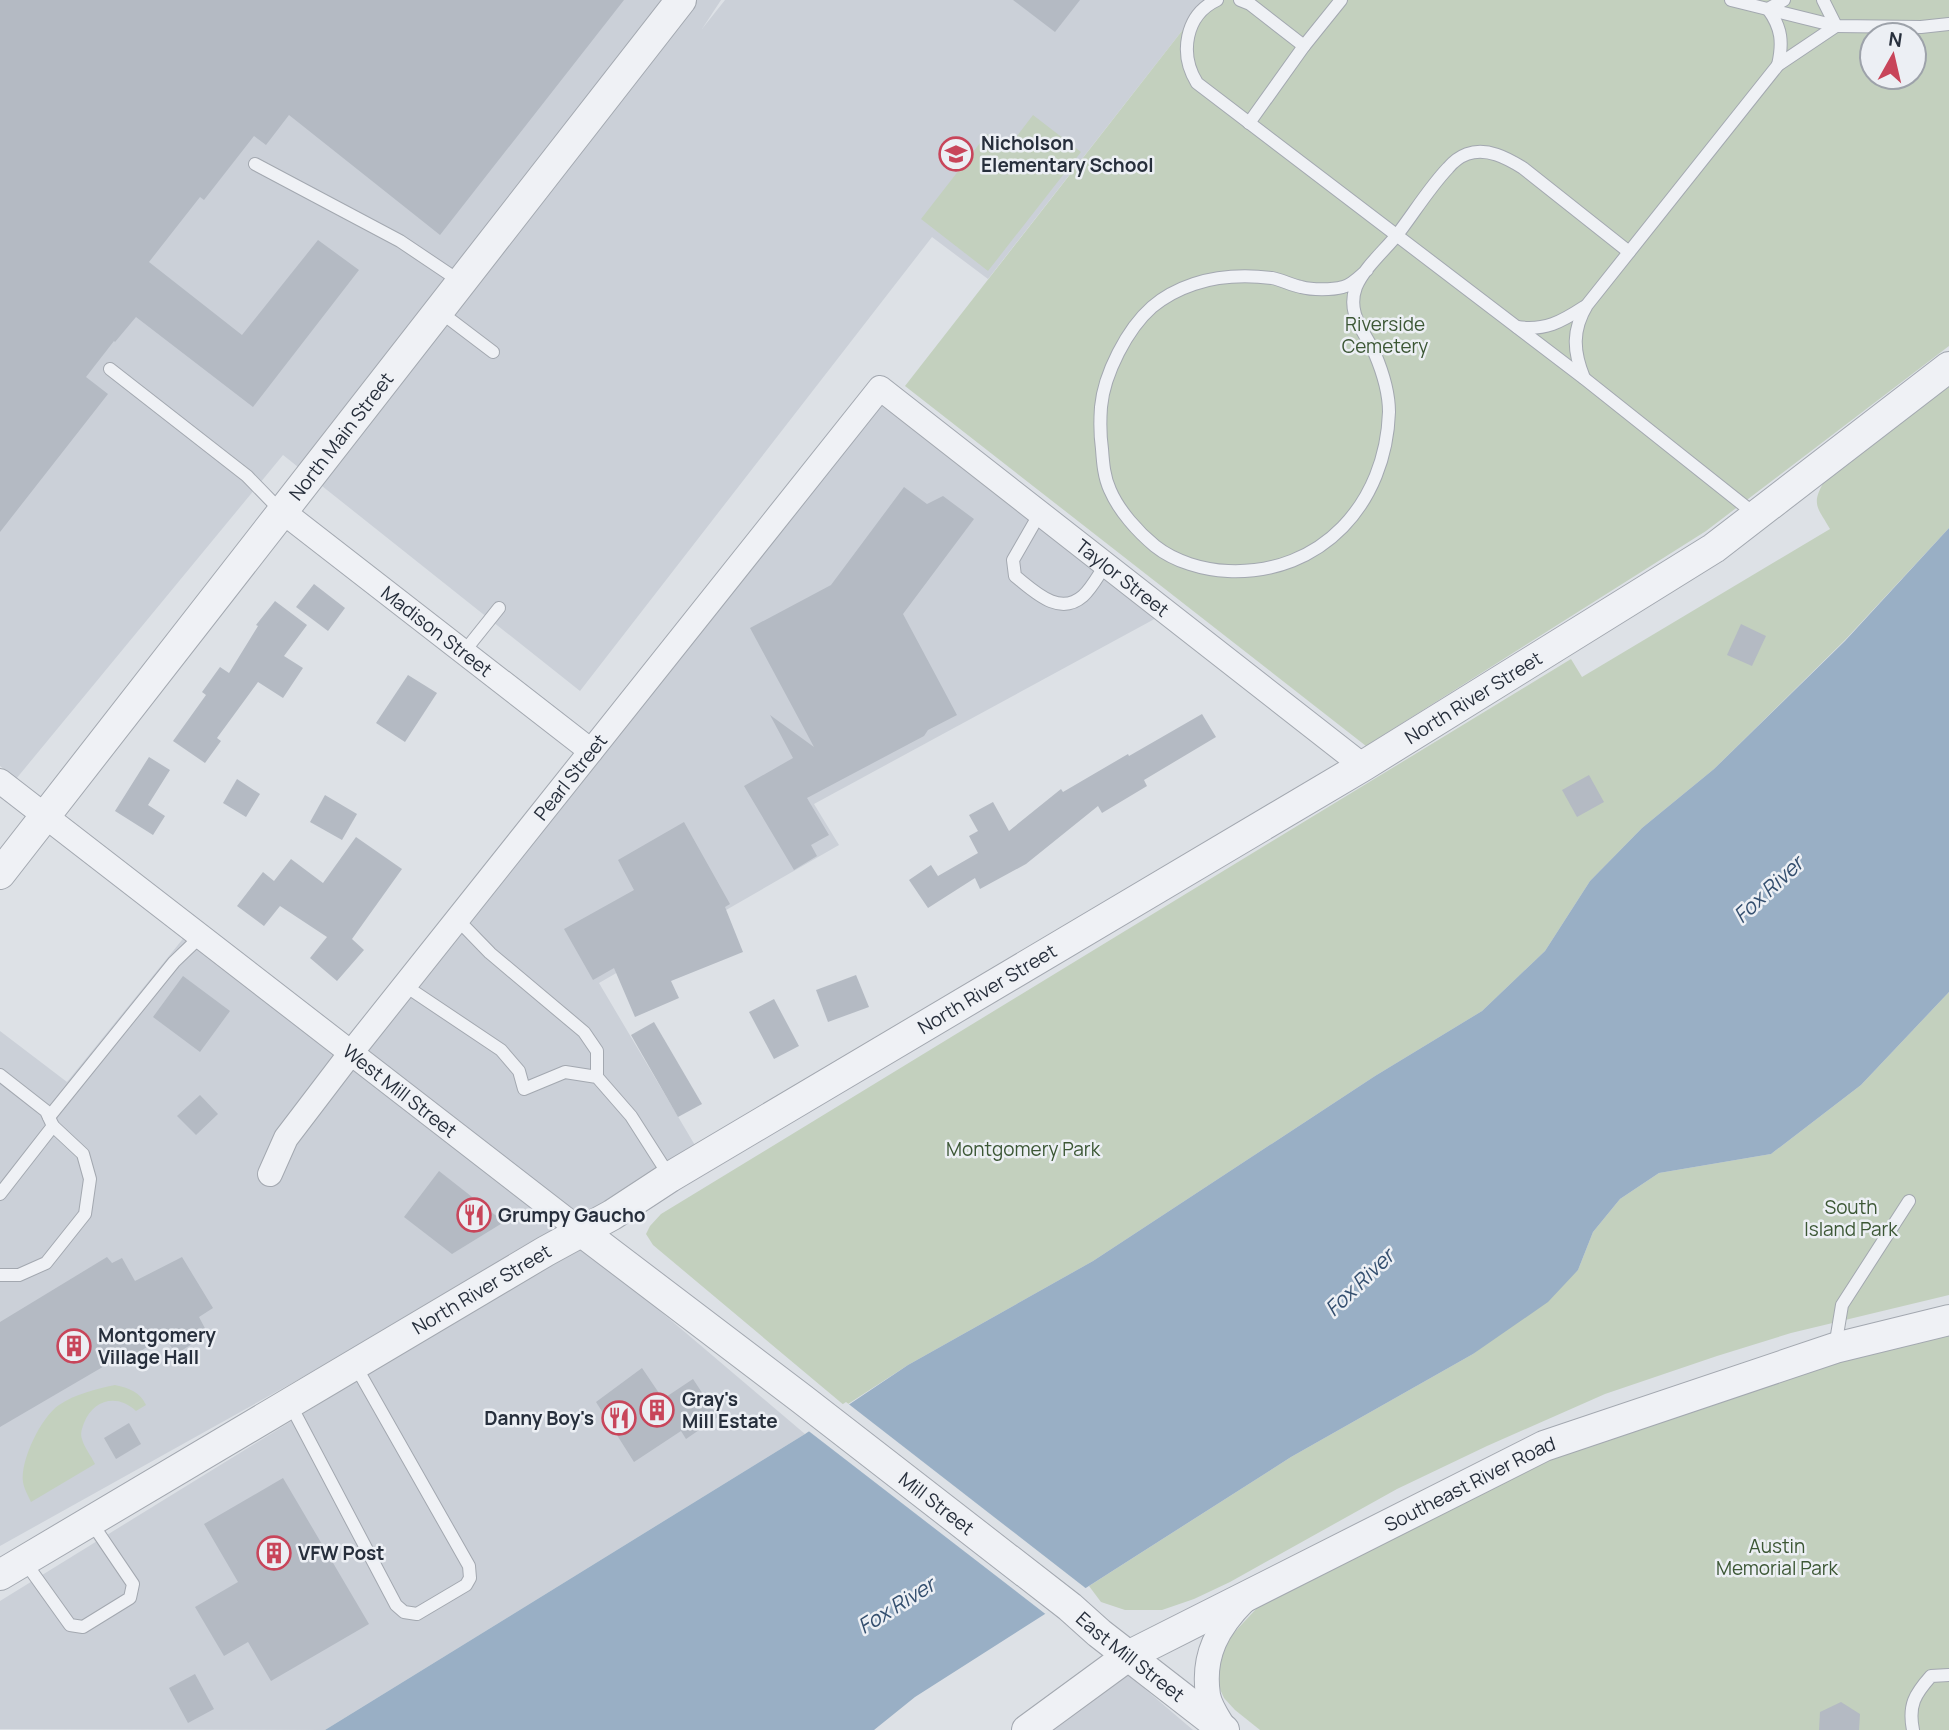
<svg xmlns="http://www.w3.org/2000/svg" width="1949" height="1730" font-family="Manrope,sans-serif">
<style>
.built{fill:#cbd0d8}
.green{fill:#c3d0be;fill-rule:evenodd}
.water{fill:#99afc5}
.pier{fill:#dde1e6}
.building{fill:#b4bac3}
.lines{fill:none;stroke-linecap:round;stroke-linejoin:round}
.service-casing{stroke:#a3a8b0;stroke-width:14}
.minor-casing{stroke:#a3a8b0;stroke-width:26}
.tertiary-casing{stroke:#a3a8b0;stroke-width:32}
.service{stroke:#eff1f5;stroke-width:12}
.minor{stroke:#eff1f5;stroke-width:24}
.tertiary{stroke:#eff1f5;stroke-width:30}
.labels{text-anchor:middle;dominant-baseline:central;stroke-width:5;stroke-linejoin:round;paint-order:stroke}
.poi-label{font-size:19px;font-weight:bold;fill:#272f3c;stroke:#eceff4;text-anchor:start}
.park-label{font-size:19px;fill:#3c5735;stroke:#eceff4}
.street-label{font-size:19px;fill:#272f3c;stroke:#eceff4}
.water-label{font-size:21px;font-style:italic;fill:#334e6e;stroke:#eceff4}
</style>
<rect width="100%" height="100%" fill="#dde1e6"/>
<g class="built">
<path d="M0,0H721L702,29L725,0H1206L988,279L932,237L580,691L283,455L16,779L0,766Z"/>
<path d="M883,399L1160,616L814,804L839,845L599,983L696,1147L579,1223L362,1055Z"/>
<path d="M186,935L568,1229L0,1546V1031L67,1082Z"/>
<path d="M580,1243L805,1434L325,1730L0,1729V1601Z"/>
<path d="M1125,1672L1193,1730H1045Z"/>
</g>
<g class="green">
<path d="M1206,0H1949V346L1706,531L1366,746L905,386ZM1872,35H1914V77H1872Z"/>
<path d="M1033,115L1081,152L988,271L921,219L987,134L1007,149Z"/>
<path d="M1949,382V528L1845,640L1714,769L1642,828L1590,881L1545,951L1482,1011L1375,1076L1093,1261L908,1365L845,1406L653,1245L646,1234L650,1226L661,1214L1571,659L1582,677L1830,529C1819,509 1810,505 1824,482Z"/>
<path d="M1949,992V1295L1791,1333L1717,1356L1605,1394L1487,1446L1397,1489L1230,1582L1194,1599L1162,1610H1125L1101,1602L1089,1586L1291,1457L1473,1354L1578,1270L1593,1232L1620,1199L1659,1173L1771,1154L1861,1085Z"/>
<path d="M1949,1332V1730H1260L1235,1710L1224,1698L1219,1687L1218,1673L1223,1653L1229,1638L1257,1608L1301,1580L1549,1457L1833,1359Z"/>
<path d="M115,1385C129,1388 140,1392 146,1405L136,1411C117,1393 93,1400 84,1423C82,1428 80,1434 82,1439C84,1447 91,1456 95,1464L31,1502C28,1495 24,1489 23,1482C20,1461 41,1417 59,1405C75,1394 96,1389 115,1385Z"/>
</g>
<path class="water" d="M1949,528V992L1861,1085L1771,1154L1659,1173L1620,1199L1593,1232L1578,1270L1548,1302L1473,1354L1291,1457L915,1697L874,1730H325L805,1434L908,1365L1093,1261L1375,1076L1482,1011L1545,951L1590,881L1642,828L1714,769L1845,641Z"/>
<path class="pier" d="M846,1402L1088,1590L1048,1616L806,1429Z"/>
<g class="building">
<path d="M0,0H624L440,235L289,115L266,145L254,136L204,200L200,197L149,262L242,335L318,240L359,270L253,407L136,317L115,342L114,341L86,377L108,394L0,532Z"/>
<path d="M1013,0H1080L1055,32Z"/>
<path d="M904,487L927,504L943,496L974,519L903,614L957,715L928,730L924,736L807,798L829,835L811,845L817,856L794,870L744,786L793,758L770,715L814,747L750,628L831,585Z"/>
<path d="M314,584L345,608L328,631L296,607Z"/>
<path d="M275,601L307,625L284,656L303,668L283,698L258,682L217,738L221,741L205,763L173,741L206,695L202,692L220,667L229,673L258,626L256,625Z"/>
<path d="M1741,624L1766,636L1752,666L1727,655Z"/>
<path d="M408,675L437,693L405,742L376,723Z"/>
<path d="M1202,714L1216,737L1144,780L1147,786L1102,813L1098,806L1026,864L980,889L975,878L928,908L909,880L931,865L938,876L978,853L969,836L978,831L969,815L993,802L1009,831L1061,789L1063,792L1128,754L1129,756Z"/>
<path d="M149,757L170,770L148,805L165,816L153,835L115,811Z"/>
<path d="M1589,775L1604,802L1577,817L1562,790Z"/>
<path d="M237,779L260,794L246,817L223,803Z"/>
<path d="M325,795L357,814L342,840L310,822Z"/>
<path d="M684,822L730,904L725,907L743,952L671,981L679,998L635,1017L614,968L593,980L564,929L634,890L618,860Z"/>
<path d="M356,837L402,869L352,939L364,950L337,981L310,958L327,937L280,906L264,926L237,906L263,872L274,881L291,859L323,883Z"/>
<path d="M856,975L869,1007L828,1022L816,990Z"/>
<path d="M183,976L230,1011L200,1052L153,1017Z"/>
<path d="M774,999L799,1046L774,1059L749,1012Z"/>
<path d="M654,1022L702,1104L678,1117L631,1035Z"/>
<path d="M200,1095L218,1114L196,1135L177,1116Z"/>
<path d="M439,1171L504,1222L452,1254L404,1217Z"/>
<path d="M107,1257L112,1263L122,1258L135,1281L182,1257L213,1308L199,1317L208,1334L176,1354L164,1336L133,1356L130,1351L0,1427V1322Z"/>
<path d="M642,1368L663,1399L693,1379L718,1417L686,1439L681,1431L634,1462L596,1402Z"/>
<path d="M129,1423L141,1444L116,1459L104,1438Z"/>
<path d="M283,1478L369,1624L271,1681L248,1642L224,1656L195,1607L238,1582L204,1524Z"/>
<path d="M195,1674L214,1709L188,1723L169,1688Z"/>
<path d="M1841,1702L1860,1714L1859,1730H1819L1820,1712Z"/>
</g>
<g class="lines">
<defs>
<g id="service">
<path d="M1217,0C1185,15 1179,54 1197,83L1585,379L1756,515"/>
<path d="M1240,0L1250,4L1304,46"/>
<path d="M1731,0L1836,26L1921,27L1949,24"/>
<path d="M1778,65C1783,43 1782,28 1768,9L1784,0"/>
<path d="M1249,123L1304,46L1341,0"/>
<path d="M255,164L400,241L461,282"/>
<path d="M1367,270C1360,276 1352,285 1343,287C1332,290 1312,290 1301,287C1291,285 1282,280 1272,278C1247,275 1218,276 1194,284C1179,289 1165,296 1152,307C1127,329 1104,374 1101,407C1100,421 1100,435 1102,449C1103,463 1104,477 1110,490C1119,511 1138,532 1155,546C1175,562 1204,570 1228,571C1322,575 1386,503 1389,412C1389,392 1383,373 1375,354C1365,332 1346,314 1356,287C1364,268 1384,251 1397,235C1414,213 1429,188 1448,168C1453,162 1459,157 1467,154C1487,147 1507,158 1523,168L1629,252"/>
<path d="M439,311L493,352"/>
<path d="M1517,327C1545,331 1561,322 1584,307"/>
<path d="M110,369L247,476L281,511"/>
<path d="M1584,378C1573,351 1572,330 1587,305L1778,65L1836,26L1823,0"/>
<path d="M1040,513L1013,560L1015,576C1034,591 1059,617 1083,596C1092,588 1099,574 1106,564"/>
<path d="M463,653L499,608"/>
<path d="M457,919L490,953L584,1032L597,1051V1077"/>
<path d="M404,985L501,1050L519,1071L524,1089L565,1072L597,1077L631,1116L670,1177"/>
<path d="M0,1075L46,1111L53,1126L0,1194"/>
<path d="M49,1117L174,962L200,937"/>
<path d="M0,1275H19L46,1263L85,1214L90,1179L83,1154L53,1126"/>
<path d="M1835,1347L1842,1305L1909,1201"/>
<path d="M290,1404L396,1605L404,1612L417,1614L466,1585L470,1578L469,1566L355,1365"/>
<path d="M25,1562L70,1625L83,1627L130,1598L133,1584L91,1522"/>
<path d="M1913,1730C1908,1705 1915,1694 1931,1676L1949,1675"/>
</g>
<g id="minor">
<path id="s1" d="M282,511L591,751"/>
<path id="s2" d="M0,781L581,1231"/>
<path id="s3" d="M270,1174L286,1138L350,1054L880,388L1363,766"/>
<path d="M1225,1729C1219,1719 1210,1707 1208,1695C1202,1655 1218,1627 1245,1600"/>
</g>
<g id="tertiary">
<path id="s4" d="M0,874L681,0"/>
<path id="s5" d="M581,1231L802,1399L1070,1607L1099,1633L1224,1730"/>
<path id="s6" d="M0,1575L546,1251L612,1215L670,1177L1363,766L1714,548L1949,367"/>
<path id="s7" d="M1027,1730L1128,1656L1544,1446L1835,1348L1949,1320"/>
</g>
</defs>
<use href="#service" class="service-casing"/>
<use href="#minor" class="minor-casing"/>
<use href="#tertiary" class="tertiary-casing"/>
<use href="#service" class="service"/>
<use href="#minor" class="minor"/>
<use href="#tertiary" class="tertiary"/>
</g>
<defs>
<symbol id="school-ring" viewBox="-11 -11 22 22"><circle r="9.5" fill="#eceff4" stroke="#c8455a" stroke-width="1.5"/><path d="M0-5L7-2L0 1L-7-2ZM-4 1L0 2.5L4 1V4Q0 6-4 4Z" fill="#c8455a"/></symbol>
<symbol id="restaurant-ring" viewBox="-11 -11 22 22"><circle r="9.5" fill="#eceff4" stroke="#c8455a" stroke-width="1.5"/><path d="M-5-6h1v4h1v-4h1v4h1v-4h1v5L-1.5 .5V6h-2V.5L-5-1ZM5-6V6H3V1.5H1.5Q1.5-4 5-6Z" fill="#c8455a"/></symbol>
<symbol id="building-ring" viewBox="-11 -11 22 22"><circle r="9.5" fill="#eceff4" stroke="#c8455a" stroke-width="1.5"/><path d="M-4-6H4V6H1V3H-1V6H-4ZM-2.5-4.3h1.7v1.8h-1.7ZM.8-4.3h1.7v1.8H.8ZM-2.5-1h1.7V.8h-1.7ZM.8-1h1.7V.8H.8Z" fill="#c8455a"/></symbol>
</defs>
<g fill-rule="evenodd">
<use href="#school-ring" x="937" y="135" width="38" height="38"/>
<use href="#restaurant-ring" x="455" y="1196" width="38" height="38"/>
<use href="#building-ring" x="55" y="1327" width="38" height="38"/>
<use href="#building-ring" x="638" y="1391" width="38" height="38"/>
<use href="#restaurant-ring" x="600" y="1399" width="38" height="38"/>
<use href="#building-ring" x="255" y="1534" width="38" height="38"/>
</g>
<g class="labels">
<g class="poi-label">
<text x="981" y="143">Nicholson<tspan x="981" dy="22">Elementary School</tspan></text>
<text x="498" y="1215">Grumpy Gaucho</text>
<text x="98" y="1335">Montgomery<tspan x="98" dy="22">Village Hall</tspan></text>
<text x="682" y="1399">Gray's<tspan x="682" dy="22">Mill Estate</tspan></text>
<text x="594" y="1418" text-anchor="end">Danny Boy's</text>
<text x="298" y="1553">VFW Post</text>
</g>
<g class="park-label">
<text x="1385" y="324">Riverside<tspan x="1385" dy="22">Cemetery</tspan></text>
<text x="1023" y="1149">Montgomery Park</text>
<text x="1851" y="1207">South<tspan x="1851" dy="22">Island Park</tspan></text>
<text x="1777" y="1546">Austin<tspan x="1777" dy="22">Memorial Park</tspan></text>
</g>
<g class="street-label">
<text stroke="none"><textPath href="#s4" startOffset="555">North Main Street</textPath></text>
<text stroke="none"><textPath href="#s3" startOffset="1304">Taylor Street</textPath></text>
<text stroke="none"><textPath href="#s1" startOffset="196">Madison Street</textPath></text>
<text stroke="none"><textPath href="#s6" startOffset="1715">North River Street</textPath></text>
<text stroke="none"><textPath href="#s3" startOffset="499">Pearl Street</textPath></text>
<text stroke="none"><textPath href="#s6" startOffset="1148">North River Street</textPath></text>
<text stroke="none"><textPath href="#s2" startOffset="506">West Mill Street</textPath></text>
<text stroke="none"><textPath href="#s6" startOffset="560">North River Street</textPath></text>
<text stroke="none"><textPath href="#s7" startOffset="508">Southeast River Road</textPath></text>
<text stroke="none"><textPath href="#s5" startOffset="448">Mill Street</textPath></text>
<text stroke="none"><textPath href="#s5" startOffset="695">East Mill Street</textPath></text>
</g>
<g class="water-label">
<text transform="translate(1768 889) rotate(-43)">Fox River</text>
<text transform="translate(1359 1282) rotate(-44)">Fox River</text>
<text transform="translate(896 1605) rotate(-32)">Fox River</text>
</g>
</g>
<g transform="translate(1893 56) rotate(8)"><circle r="33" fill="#eceff4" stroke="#9da2aa" stroke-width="2"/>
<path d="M0-5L12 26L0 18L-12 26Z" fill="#c8455a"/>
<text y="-10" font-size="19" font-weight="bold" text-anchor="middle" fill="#272f3c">N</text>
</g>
</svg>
